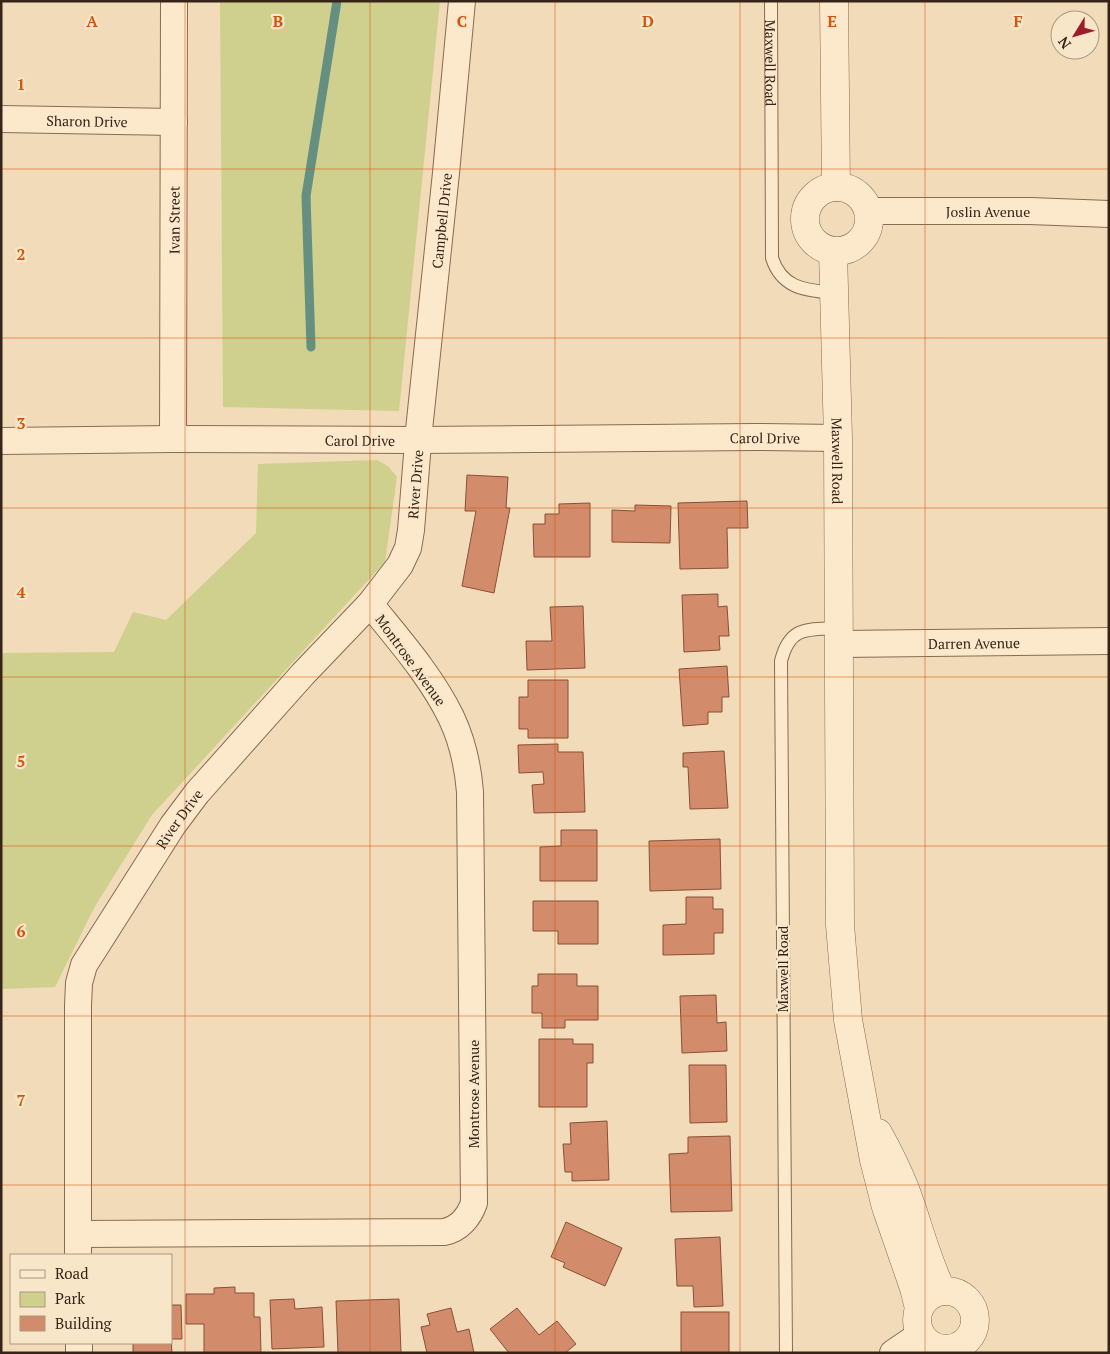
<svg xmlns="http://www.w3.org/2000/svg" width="1110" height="1354" font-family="'PT Serif',serif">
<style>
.green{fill:#cfd08d}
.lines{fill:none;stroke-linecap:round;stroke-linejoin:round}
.stream{stroke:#658f80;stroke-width:9}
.building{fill:#d38c6b;stroke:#8a4f36}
.service-casing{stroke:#896a52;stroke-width:14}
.minor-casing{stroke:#896a52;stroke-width:28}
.tertiary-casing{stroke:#896a52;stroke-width:29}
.service{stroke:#fce9cc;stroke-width:12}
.minor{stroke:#fce9cc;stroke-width:26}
.tertiary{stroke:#fce9cc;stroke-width:28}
.grid{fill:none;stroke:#d6540d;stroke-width:1;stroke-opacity:0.55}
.labels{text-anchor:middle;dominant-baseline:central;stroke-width:4.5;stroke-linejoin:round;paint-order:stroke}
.street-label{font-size:14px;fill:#362419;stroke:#f8e6c9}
.grid-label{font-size:16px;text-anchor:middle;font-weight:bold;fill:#d6540d;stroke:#f8e6c9;stroke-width:4.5;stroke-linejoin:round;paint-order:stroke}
</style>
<rect width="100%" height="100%" fill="#f1dbb9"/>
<g class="green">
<path d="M220,1H440L399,411L223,407Z"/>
<path d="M377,460L388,466L397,477L385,562L152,815L94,908L55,987L1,989V653L114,652L133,612L166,620L256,533L258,464Z"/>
</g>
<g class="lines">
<path class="stream" d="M311,347L306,196L337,1"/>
</g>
<g class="building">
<path d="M467,475L508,477L506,508H510L494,593L462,586L476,511H465Z"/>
<path d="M747,501L748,528H727L728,568L680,569L678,503Z"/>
<path d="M590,503V557H534L533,524H545V514H559V504Z"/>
<path d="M635,505L671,506L670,543L612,542V510L635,511Z"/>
<path d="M718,594V607L727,606L729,636H719L720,650L684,652L682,595Z"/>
<path d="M583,606L585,668L527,670L526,641H552L550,607Z"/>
<path d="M727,666L729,697H722V712H708V724L683,726L679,669Z"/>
<path d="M528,680H568V738H528V729H519V697H528Z"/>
<path d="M558,744V752H583L585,812L534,813L532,785L544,784L543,772L519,773L518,745Z"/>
<path d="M724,751L728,808L690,809L688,767H683V753Z"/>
<path d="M561,830H597V881H540V847L561,846Z"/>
<path d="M720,839L721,889L650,891L649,841Z"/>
<path d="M686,897H713V909H723V933H714V954L663,955V925L686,924Z"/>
<path d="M533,901H598V944H558V931H533Z"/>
<path d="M538,974H577V986H598V1020H565V1028H542V1013H532V986H538Z"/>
<path d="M716,995L717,1023L726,1022L727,1051L682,1053L680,996Z"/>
<path d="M539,1039H573V1044H593V1063H587V1107H539Z"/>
<path d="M689,1065H726L727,1122L690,1123Z"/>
<path d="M607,1121L609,1180L572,1181V1172H565L563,1144H571L570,1123Z"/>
<path d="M730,1136L732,1211L671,1212L669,1154L688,1153V1137Z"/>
<path d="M566,1222L622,1248L605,1286L563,1267L565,1263L551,1257Z"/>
<path d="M720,1237L723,1306L694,1307L693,1286H677L675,1239Z"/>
<path d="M235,1287V1293H254V1317H260L261,1353H204V1324H186V1294H214V1288Z"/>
<path d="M294,1299L295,1309L322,1307L324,1347L272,1349L270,1300Z"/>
<path d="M399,1299L401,1353H338L336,1301Z"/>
<path d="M171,1304V1305H181L182,1339H171Z"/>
<path d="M451,1308L457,1332L469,1329L474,1353H427L421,1327L430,1325L427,1314Z"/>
<path d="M517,1308L539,1335L557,1321L576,1344L565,1353H509L490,1329Z"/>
<rect x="681" y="1312" width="48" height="41"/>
<path d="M171,1339L172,1353H133V1343H171Z"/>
</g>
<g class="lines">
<defs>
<g id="service">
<path id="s1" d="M771,1L772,258C782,289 806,290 833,293"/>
<path d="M786,1353L781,661C790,625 808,630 839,628"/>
</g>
<g id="minor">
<path id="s2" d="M1,119L174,122"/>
<path id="s3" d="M868,211H1030L1109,214"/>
<path id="s4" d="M173,439L174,1"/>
<path id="s5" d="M1,441L173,439L418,440L755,437L838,438"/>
<path id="s6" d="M840,644L1109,641"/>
<path d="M78,1234L444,1232C459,1229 469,1217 474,1203L470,792C468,767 462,740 451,717C431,676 399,640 370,604"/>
<path id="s7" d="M78,1255V1006L79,983L84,965L173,825L197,793L303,674L370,604L400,565L408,548L411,530L419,430L446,173L462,1"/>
<path d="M79,1343V1353"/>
<path d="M893,1353L921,1334"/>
</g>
<g id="tertiary">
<path d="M834,1L836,187"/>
<circle cx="837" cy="219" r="32"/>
<path id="s8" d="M833,251L838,438L840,925L848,1020L874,1160L886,1207L914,1288L919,1308"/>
<path d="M878,1133C888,1151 897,1169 905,1189C918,1223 926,1259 942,1291"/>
<circle cx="946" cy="1320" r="29"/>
</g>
</defs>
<use href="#service" class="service-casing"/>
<use href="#minor" class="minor-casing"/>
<use href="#tertiary" class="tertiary-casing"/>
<use href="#service" class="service"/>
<use href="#minor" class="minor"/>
<use href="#tertiary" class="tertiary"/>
</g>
<path class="grid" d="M185,1V1353M370,1V1353M555,1V1353M740,1V1353M925,1V1353M1,169H1109M1,338H1109M1,508H1109M1,677H1109M1,846H1109M1,1016H1109M1,1185H1109"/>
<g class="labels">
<g class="street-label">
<text stroke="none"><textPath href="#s1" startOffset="62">Maxwell Road</textPath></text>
<text stroke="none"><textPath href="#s2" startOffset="86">Sharon Drive</textPath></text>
<text stroke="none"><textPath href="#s3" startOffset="120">Joslin Avenue</textPath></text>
<text stroke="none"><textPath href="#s4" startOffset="219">Ivan Street</textPath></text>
<text stroke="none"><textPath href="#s7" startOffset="1150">Campbell Drive</textPath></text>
<text stroke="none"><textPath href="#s5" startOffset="764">Carol Drive</textPath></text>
<text stroke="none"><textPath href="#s5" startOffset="359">Carol Drive</textPath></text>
<text stroke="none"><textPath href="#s8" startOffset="210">Maxwell Road</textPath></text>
<text stroke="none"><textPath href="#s7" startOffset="885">River Drive</textPath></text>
<text stroke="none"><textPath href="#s6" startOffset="134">Darren Avenue</textPath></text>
<text transform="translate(411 660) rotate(54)">Montrose Avenue</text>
<text stroke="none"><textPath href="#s7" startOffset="465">River Drive</textPath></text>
<text transform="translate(782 969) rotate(-90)">Maxwell Road</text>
<text transform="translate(473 1094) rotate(-90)">Montrose Avenue</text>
</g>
</g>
<g class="grid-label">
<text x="92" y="27">A</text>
<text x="278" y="27">B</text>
<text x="462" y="27">C</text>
<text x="648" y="27">D</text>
<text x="832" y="27">E</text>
<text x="1018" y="27">F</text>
<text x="21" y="90">1</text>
<text x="21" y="260">2</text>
<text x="21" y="429">3</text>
<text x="21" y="598">4</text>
<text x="21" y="767">5</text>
<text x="21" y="937">6</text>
<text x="21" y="1106">7</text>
</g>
<rect width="1110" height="1354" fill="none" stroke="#362419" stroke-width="5"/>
<rect x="10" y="1254" width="162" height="90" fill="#f8e6c9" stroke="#aa9883"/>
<rect x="20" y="1270" width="25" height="8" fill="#fce9cc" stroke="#aa9883"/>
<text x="55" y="1279" font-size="15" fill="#362419">Road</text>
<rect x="20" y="1292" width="25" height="15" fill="#cfd08d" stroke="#aa9883"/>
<text x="55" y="1304" font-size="15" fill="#362419">Park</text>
<rect x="20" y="1316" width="25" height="15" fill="#d38c6b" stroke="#aa9883"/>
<text x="55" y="1329" font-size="15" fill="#362419">Building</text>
<g transform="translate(1075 35) rotate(233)"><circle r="24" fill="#f8e6c9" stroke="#aa9883"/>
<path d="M0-4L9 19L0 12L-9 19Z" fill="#9d1d2b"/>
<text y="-8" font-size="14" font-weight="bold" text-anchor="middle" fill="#362419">N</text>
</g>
</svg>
